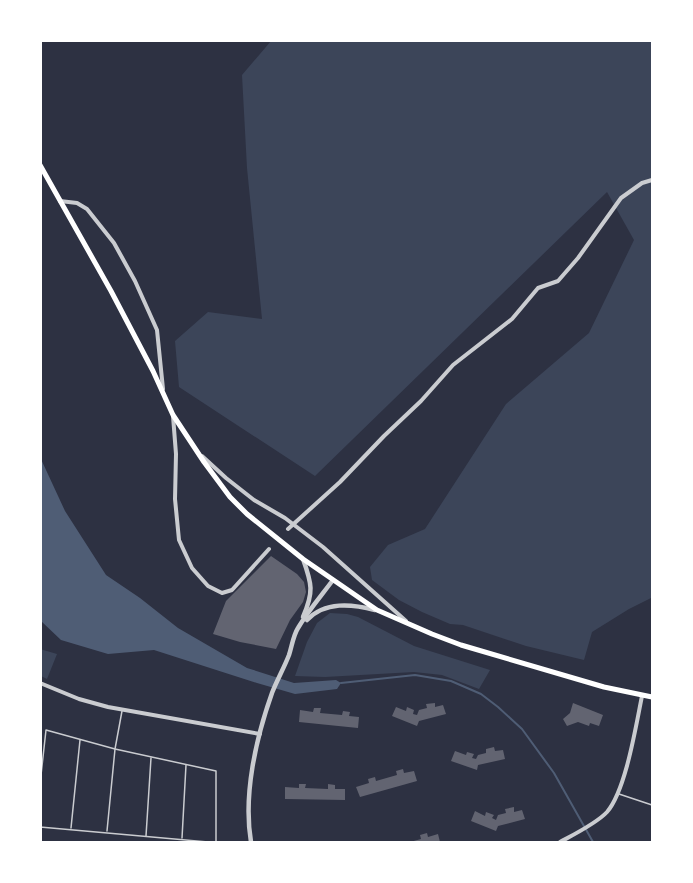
<svg xmlns="http://www.w3.org/2000/svg" width="693" height="883" font-family="Rubik,sans-serif">
<style>
.green{fill:#3c4559}
.water{fill:#4f5d75}
.lines{fill:none;stroke-linecap:round;stroke-linejoin:round}
.stream{stroke:#4f5d75;stroke-width:2}
.building{fill:#626471}
.service{stroke:#caccd0;stroke-width:1.5}
.minor{stroke:#caccd0;stroke-width:4}
.tertiary{stroke:#caccd0;stroke-width:4.5}
.secondary{stroke:#fff;stroke-width:5}
</style>
<rect width="100%" height="100%" fill="#2d3142"/>
<g class="green">
<path d="M271,41H652V594L651,598L629,609L592,632L584,660L526,646L463,625L450,624L422,612L399,600L372,580L370,567L388,545L425,529L506,404L589,333L634,240L607,192L315,476L179,387L175,341L208,312L262,319L247,168L242,75Z"/>
<path d="M330,613L347,614L358,617L414,646L490,670L479,689L442,675L414,672L325,677L295,676L307,642L317,623Z"/>
<path d="M40,649L57,654L47,679L41,676Z"/>
</g>
<path class="water" d="M40,457L65,511L106,575L140,598L178,628L247,668L294,683L336,680L341,683L337,689L295,694L257,683L154,650L108,654L61,640L41,621Z"/>
<g class="lines">
<path class="stream" d="M341,683L415,675L451,681L481,694L498,707L522,729L554,773L593,842"/>
</g>
<g class="building">
<path d="M271,556L297,574L304,582L306,592L303,602L290,620L276,649L240,642L213,634L226,601Z"/>
<path d="M435,703V707L443,705L446,714L419,721L417,726L392,716L396,707L406,711L407,707L414,710L413,714L417,715L419,710L427,708L426,704Z"/>
<path d="M573,703L603,715L599,726L590,723L589,726L578,722L567,726L563,719L570,713Z"/>
<path d="M314,708H321L320,713L342,715L343,711L350,712L349,716L359,717L358,728L299,722L300,710L313,712Z"/>
<path d="M494,747L495,751L503,750L505,759L478,765L477,770L451,761L455,751L466,755L467,752L474,754L472,758L476,759L478,755L486,753V749Z"/>
<path d="M403,769L404,773L414,771L417,781L360,797L356,787L369,783L368,779L375,777L376,781L397,775L396,771Z"/>
<path d="M299,784H306L305,788L328,789V784L335,785V789H345V800L285,799V787L299,788Z"/>
<path d="M514,807V812L522,810L525,819L498,826L496,831L471,821L475,811L485,816L486,812L494,815L492,818L496,820L498,815L506,813L505,809Z"/>
<path d="M427,833L428,837L438,834L440,842H410L421,839L420,835Z"/>
</g>
<g class="lines">
<g class="service">
<path d="M40,784L46,730L115,749L216,771V842"/>
<path d="M619,794L652,805"/>
<path d="M40,827L208,842"/>
<path d="M71,828L80,740"/>
<path d="M107,831L115,749L122,711"/>
<path d="M146,836L151,758"/>
<path d="M182,838L186,765"/>
</g>
<g class="minor">
<path d="M60,201L77,203L87,209L114,243L135,281L157,330L163,389"/>
<path d="M173,416L176,454L175,499L179,540L192,568L208,586L222,593L232,590L269,549"/>
<path d="M202,456L226,478L254,500L285,518L323,547L406,621"/>
<path d="M288,529L340,482L384,436L421,401L453,365L512,319L538,288L558,281L578,258L621,198L642,183L652,180"/>
<path d="M40,683L79,699L108,707L260,734"/>
<path d="M560,842C573,835 597,823 607,812C626,790 636,725 642,696"/>
</g>
<g class="tertiary">
<path d="M303,617C314,592 312,584 303,559"/>
<path d="M307,620C325,601 352,604 375,610"/>
<path d="M251,842C243,795 256,738 272,693C277,680 284,668 289,655C292,646 293,636 298,628C308,611 321,596 333,580"/>
</g>
<path class="secondary" d="M40,165L111,291L153,371L173,415L204,462L230,497L247,514L303,559L377,610L432,634L461,645L604,687L652,697"/>
</g>
<rect width="693" height="883" fill="none" stroke="#ffffff" stroke-width="84"/>
</svg>
